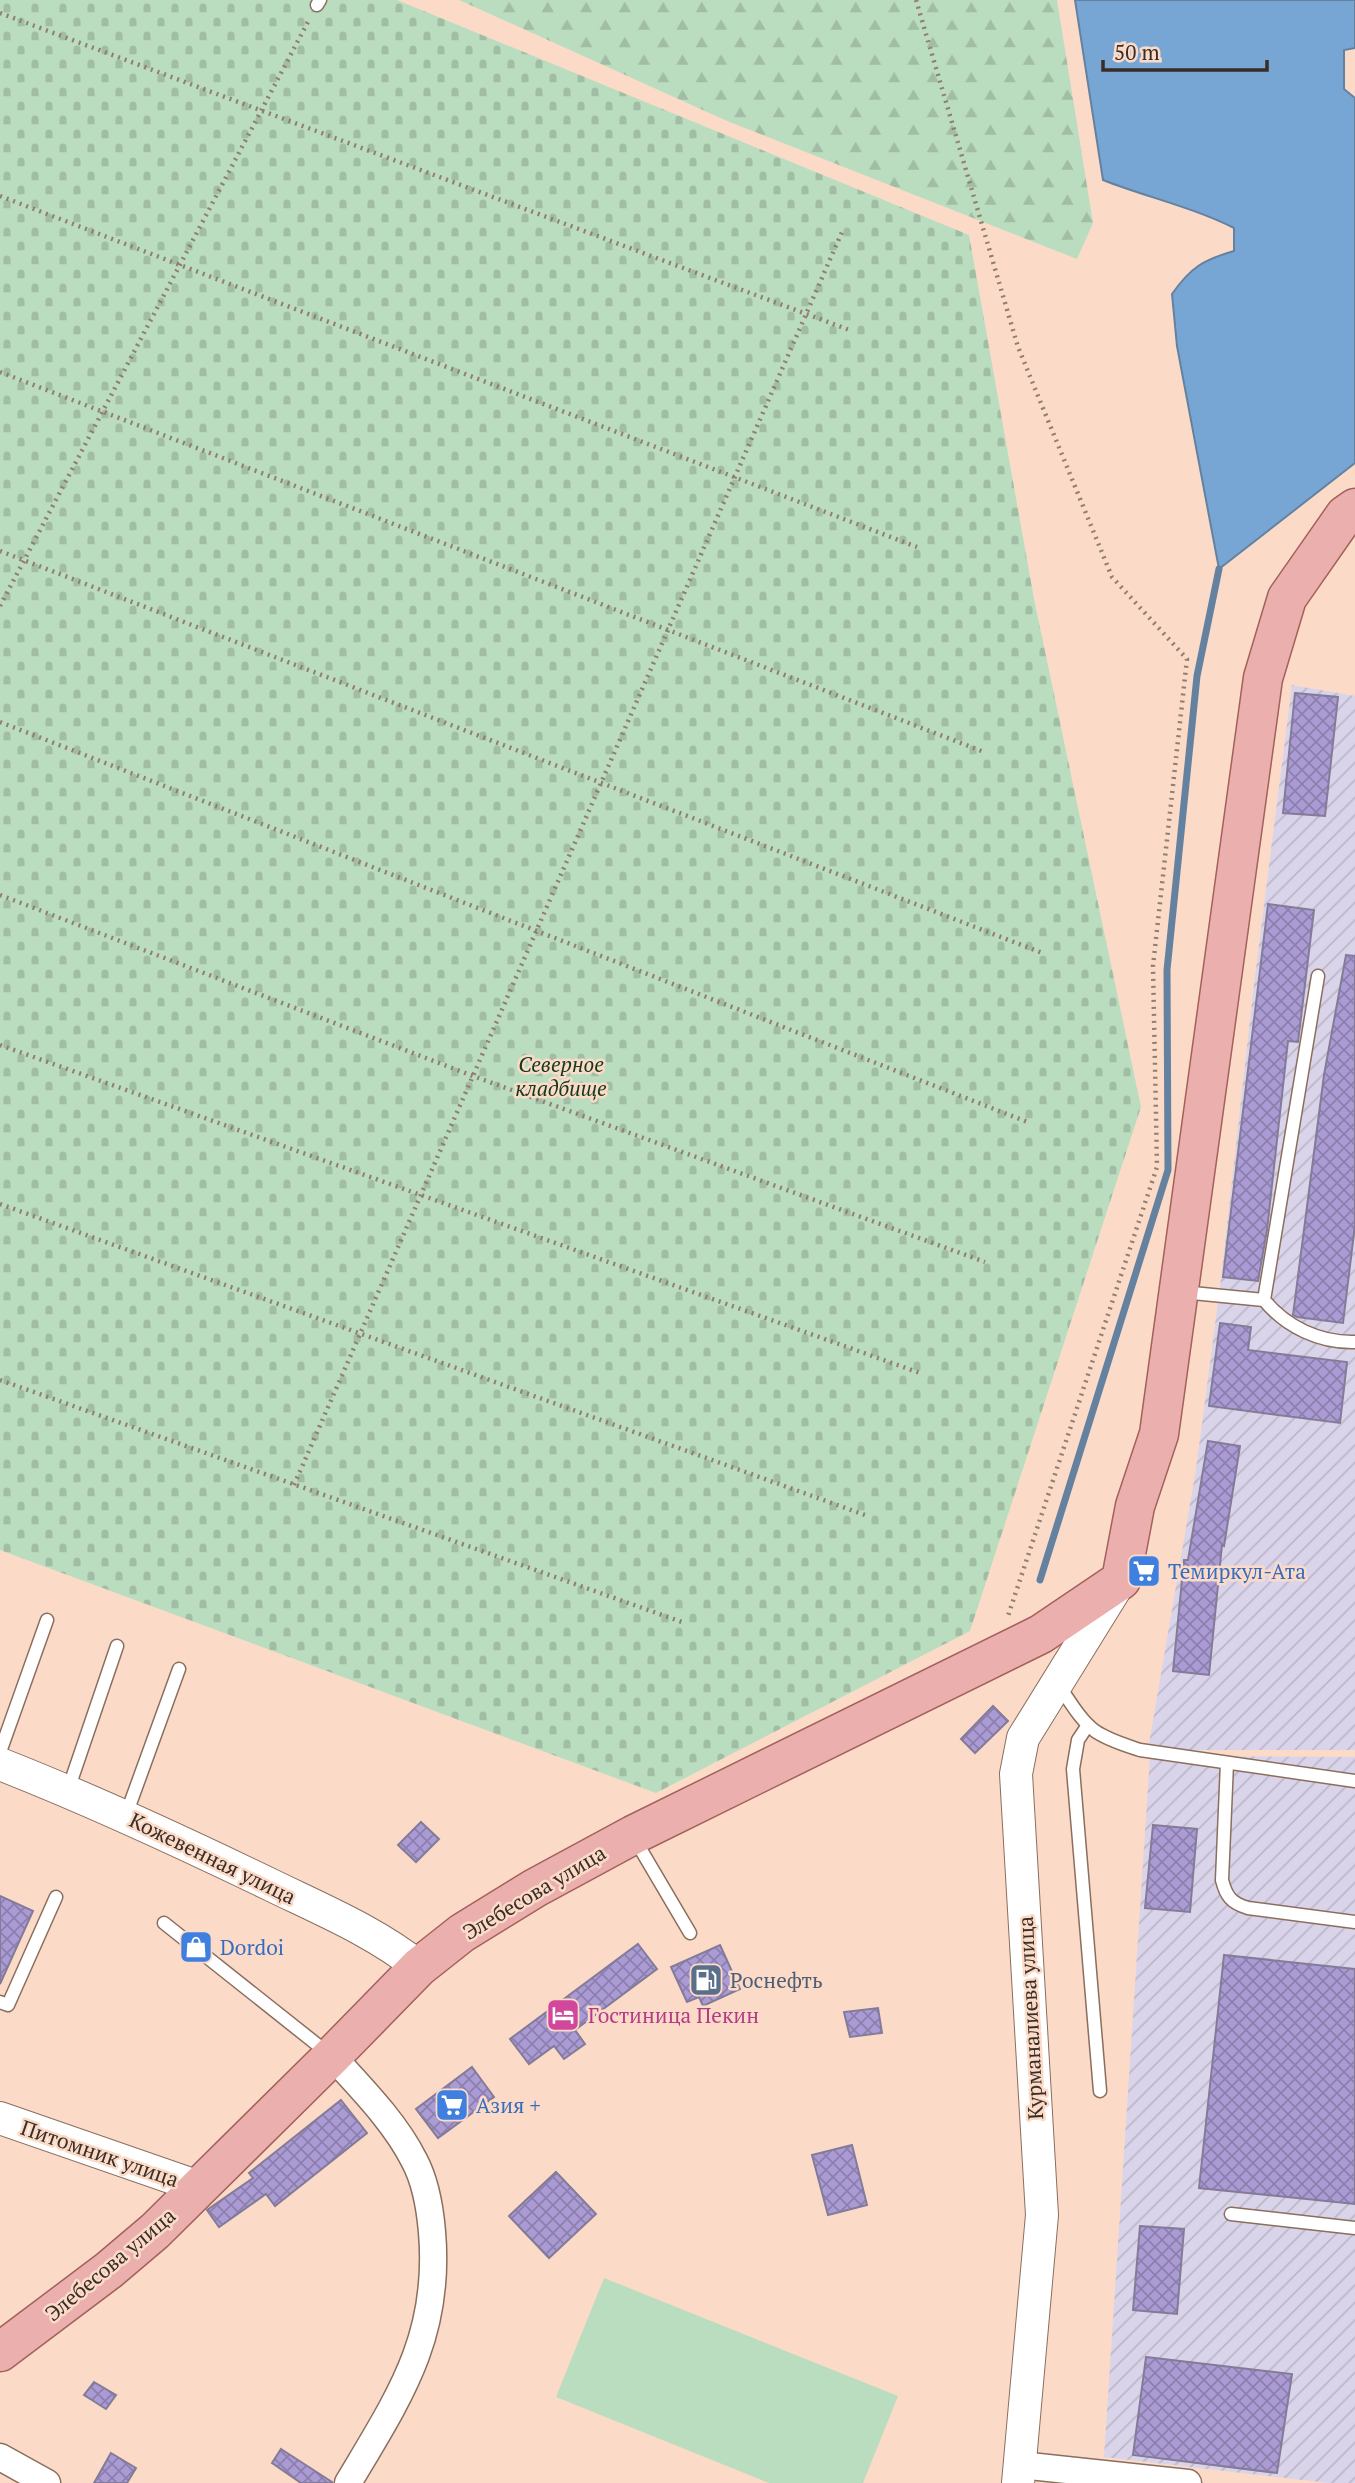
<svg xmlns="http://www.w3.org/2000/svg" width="1355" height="2483" font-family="'PT Serif',serif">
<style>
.industrial{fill:url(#industrial-furrows)}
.forest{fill:url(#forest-firs)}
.cemetery{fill:url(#cemetery-stones)}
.pitch{fill:#baddbf}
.water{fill:#77a6d5;stroke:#6482a0;stroke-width:2}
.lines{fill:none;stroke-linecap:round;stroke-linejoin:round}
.stream{stroke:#6482a0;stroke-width:7}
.building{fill:url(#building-cross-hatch);stroke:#837b98;stroke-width:2}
.service-casing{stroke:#8a6e5e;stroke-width:15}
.minor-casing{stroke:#8a6e5e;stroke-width:29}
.tertiary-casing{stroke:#8a6e5e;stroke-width:34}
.primary-casing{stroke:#a4605b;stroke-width:41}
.path{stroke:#937d71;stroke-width:4.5;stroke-dasharray:2 5;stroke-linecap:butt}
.service{stroke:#fff;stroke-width:12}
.minor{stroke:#fff;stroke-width:26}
.tertiary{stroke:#fff;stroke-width:32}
.primary{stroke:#ebb0ae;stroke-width:38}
.labels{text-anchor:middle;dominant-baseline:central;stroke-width:5;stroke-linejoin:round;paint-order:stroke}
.park-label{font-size:21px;font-style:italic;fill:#113a1c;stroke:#fbdbc8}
.shop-label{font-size:21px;fill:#366cbe;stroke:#fbdbc8;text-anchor:start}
.street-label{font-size:21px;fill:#392d26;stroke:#fbdbc8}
.service-label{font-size:21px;fill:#4e5e75;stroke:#fbdbc8;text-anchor:start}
.hotel-label{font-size:21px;fill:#b23c85;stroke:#fbdbc8;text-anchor:start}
</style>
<defs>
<pattern id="industrial-furrows" width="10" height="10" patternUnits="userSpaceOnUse" patternTransform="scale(1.75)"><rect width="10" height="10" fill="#dad4ea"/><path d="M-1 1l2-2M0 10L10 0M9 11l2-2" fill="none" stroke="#bcb6c9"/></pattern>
<pattern id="forest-firs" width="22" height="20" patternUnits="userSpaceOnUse" patternTransform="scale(1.75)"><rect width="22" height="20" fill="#baddbf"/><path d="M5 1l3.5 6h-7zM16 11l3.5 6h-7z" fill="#a1bea4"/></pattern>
<pattern id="cemetery-stones" width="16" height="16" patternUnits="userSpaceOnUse" patternTransform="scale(1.75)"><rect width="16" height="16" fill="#baddbf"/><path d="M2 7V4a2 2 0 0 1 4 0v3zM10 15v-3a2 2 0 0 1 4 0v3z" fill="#a1bea4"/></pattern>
<pattern id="building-cross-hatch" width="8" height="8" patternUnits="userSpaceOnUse" patternTransform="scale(1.75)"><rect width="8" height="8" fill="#ab9bd5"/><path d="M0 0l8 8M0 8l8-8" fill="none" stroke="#8c7fad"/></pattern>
</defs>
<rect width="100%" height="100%" fill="#fbdbc8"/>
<g class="industrial">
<path d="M1292,685L1355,696V1750H1148L1196,1469L1221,1279L1254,984Z"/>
<path d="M1150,1756L1355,1757V2483H1329L1104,2457Z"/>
</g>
<path class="forest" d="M459,0H1057L1093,223L1077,259L727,121Z"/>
<path class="cemetery" d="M0,0H397L969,235L1034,599L1141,1107L970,1631L656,1793L0,1550Z"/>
<path class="pitch" d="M604,2278L898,2396L863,2483H769L556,2397Z"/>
<path class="water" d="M1075,0H1355V48L1344,50V89L1355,98V463L1219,569L1177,346L1172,294C1191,267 1203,260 1234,251V228C1192,207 1146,197 1103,180Z"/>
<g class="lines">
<path class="stream" d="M1040,1580L1168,1170L1167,970L1197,676L1219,569"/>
</g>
<g class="building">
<path d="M1295,693L1338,697L1325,816L1283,813Z"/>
<path d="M1268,904L1314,910L1298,1042L1288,1041L1267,1230L1258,1281L1223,1277Z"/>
<path d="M1346,955L1355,956V1225L1343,1323L1297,1317L1293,1315L1324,1075Z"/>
<path d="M1220,1323L1251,1327L1248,1350L1347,1362L1340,1423L1209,1406Z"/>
<path d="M1208,1441L1240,1446L1224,1546L1222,1545L1209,1675L1173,1671L1184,1560H1188Z"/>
<path d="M993,1706L1008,1721L975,1753L961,1739Z"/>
<path d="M421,1822L439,1839L416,1862L398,1845Z"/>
<path d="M1153,1825L1197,1829L1190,1912L1145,1908Z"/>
<path d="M0,1896L33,1911L0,1984Z"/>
<path d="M638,1944L657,1969L575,2030L585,2044L564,2059L554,2046L529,2064L510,2039Z"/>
<path d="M720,1945L740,1989L703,2006L699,1997L687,2002L671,1967Z"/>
<path d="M1224,1955L1355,1969V2204L1199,2188Z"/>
<path d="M878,2008L882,2033L850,2037L844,2012Z"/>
<path d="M472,2067L494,2097L438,2138L416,2109Z"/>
<path d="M341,2100L367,2133L275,2206L266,2194L219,2227L207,2210L253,2178L249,2173Z"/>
<path d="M852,2145L867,2205L828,2215L812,2155Z"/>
<path d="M556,2172L596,2214L549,2258L509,2216Z"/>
<path d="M1140,2226L1184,2229L1177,2314L1133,2310Z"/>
<path d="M1146,2357L1292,2374L1277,2473L1133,2455Z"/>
<path d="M94,2382L116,2395L106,2409L84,2395Z"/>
<path d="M281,2449L332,2482V2483H301L272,2463Z"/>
<path d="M111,2453L136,2468L127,2483H94Z"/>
</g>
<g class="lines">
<defs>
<g id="service">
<path d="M317,5L320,0"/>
<path d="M1318,976L1264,1300C1286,1327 1320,1343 1355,1342"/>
<path d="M1182,1292L1264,1300"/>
<path d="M1057,1683C1068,1698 1079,1719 1095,1731C1108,1740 1125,1745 1140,1750L1355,1781"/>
<path d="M1088,1725L1078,1740L1073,1769L1100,2091"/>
<path d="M0,1752L47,1620"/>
<path d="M1227,1763L1222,1880C1226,1896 1231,1903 1248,1908L1355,1922"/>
<path d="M68,1790L117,1646"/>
<path d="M126,1815L179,1669"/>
<path d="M634,1838L690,1933"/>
<path d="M164,1923L329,2054"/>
<path d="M0,2002L8,2005L56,1897"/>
<path d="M1231,2214L1355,2228"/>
</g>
<g id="minor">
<path d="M332,2056C361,2088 395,2122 414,2160C426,2182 430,2208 432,2232C441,2337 399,2397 348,2483"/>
<path d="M0,2457L47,2483"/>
<path d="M1020,2465L1188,2483"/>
</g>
<g id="tertiary">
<path d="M0,1764C92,1800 180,1841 269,1884C320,1909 374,1931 419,1967"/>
<path d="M0,2118L199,2187"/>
<path d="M1018,2483L1042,2215L1016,1774L1023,1738L1119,1583"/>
</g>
<path id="primary" d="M0,2352L109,2270L155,2231L332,2056L419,1967L462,1933L535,1888L633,1835L1041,1634L1121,1580L1135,1506L1159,1434L1263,678L1287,598L1345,515L1355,508"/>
</defs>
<use href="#service" class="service-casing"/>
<use href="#minor" class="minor-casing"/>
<use href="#tertiary" class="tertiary-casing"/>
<use href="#primary" class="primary-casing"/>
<g class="path">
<path d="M916,0L1018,347L1112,577L1187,659L1153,966L1157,1167L1007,1619"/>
<path d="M0,13L852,331"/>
<path d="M0,196L917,547"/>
<path d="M0,372L984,752"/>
<path d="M0,551L1045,954"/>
<path d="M0,606L310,18"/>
<path d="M0,722L1030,1123"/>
<path d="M0,895L473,1076L985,1262"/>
<path d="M0,1045L920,1373"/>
<path d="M0,1204L865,1515"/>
<path d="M0,1380L682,1622"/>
<path d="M294,1485L842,232"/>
</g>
<use href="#service" class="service"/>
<use href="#minor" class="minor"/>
<use href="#tertiary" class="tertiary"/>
<use href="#primary" class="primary"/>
</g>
<defs>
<symbol id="supermarket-square" viewBox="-11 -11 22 22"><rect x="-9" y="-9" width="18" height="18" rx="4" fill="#3f7fe0" stroke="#fbdbc8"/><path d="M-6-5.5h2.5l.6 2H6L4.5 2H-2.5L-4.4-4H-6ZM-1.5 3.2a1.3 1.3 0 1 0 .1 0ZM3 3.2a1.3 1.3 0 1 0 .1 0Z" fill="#fff"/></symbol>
<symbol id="shop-square" viewBox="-11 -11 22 22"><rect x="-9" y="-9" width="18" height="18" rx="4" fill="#3f7fe0" stroke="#fbdbc8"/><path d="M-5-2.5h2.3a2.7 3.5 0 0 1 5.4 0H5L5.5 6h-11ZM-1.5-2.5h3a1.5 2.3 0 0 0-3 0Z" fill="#fff"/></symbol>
<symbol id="fuel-square" viewBox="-11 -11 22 22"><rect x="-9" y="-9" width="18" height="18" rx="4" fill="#5c6f8a" stroke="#fbdbc8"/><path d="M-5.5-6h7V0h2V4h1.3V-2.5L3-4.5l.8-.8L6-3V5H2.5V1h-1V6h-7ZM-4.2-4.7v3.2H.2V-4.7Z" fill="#fff"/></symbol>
<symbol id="hotel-square" viewBox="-11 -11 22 22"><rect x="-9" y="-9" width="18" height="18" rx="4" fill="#d1479c" stroke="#fbdbc8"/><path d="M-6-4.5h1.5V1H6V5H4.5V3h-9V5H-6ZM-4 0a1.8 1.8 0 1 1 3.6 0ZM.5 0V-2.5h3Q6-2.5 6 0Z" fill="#fff"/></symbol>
</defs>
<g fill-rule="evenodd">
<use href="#supermarket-square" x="1125" y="1552" width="38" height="38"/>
<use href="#shop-square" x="177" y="1928" width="38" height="38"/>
<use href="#fuel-square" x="687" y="1961" width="38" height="38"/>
<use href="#hotel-square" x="544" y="1996" width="38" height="38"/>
<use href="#supermarket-square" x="433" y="2086" width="38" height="38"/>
</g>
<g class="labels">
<g class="park-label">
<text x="561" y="1064">Северное<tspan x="561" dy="24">кладбище</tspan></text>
</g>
<g class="shop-label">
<text x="1168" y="1571">Темиркул-Ата</text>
<text x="220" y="1947">Dordoi</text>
<text x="476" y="2105">Азия +</text>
</g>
<g class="street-label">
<text transform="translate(213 1858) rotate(26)">Кожевенная улица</text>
<text transform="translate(534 1892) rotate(-31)">Элебесова улица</text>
<text transform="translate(1030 2018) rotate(-93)">Курманалиева улица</text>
<text transform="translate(100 2153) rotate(19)">Питомник улица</text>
<text transform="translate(110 2264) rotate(-40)">Элебесова улица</text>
</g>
<g class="service-label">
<text x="730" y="1980">Роснефть</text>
</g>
<g class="hotel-label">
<text x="588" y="2015">Гостиница Пекин</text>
</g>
</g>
<path d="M1103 60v10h164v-10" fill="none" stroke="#392d26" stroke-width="3.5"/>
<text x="1114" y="60" font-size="21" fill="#392d26" stroke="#fbdbc8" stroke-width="5" paint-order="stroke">50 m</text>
</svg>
